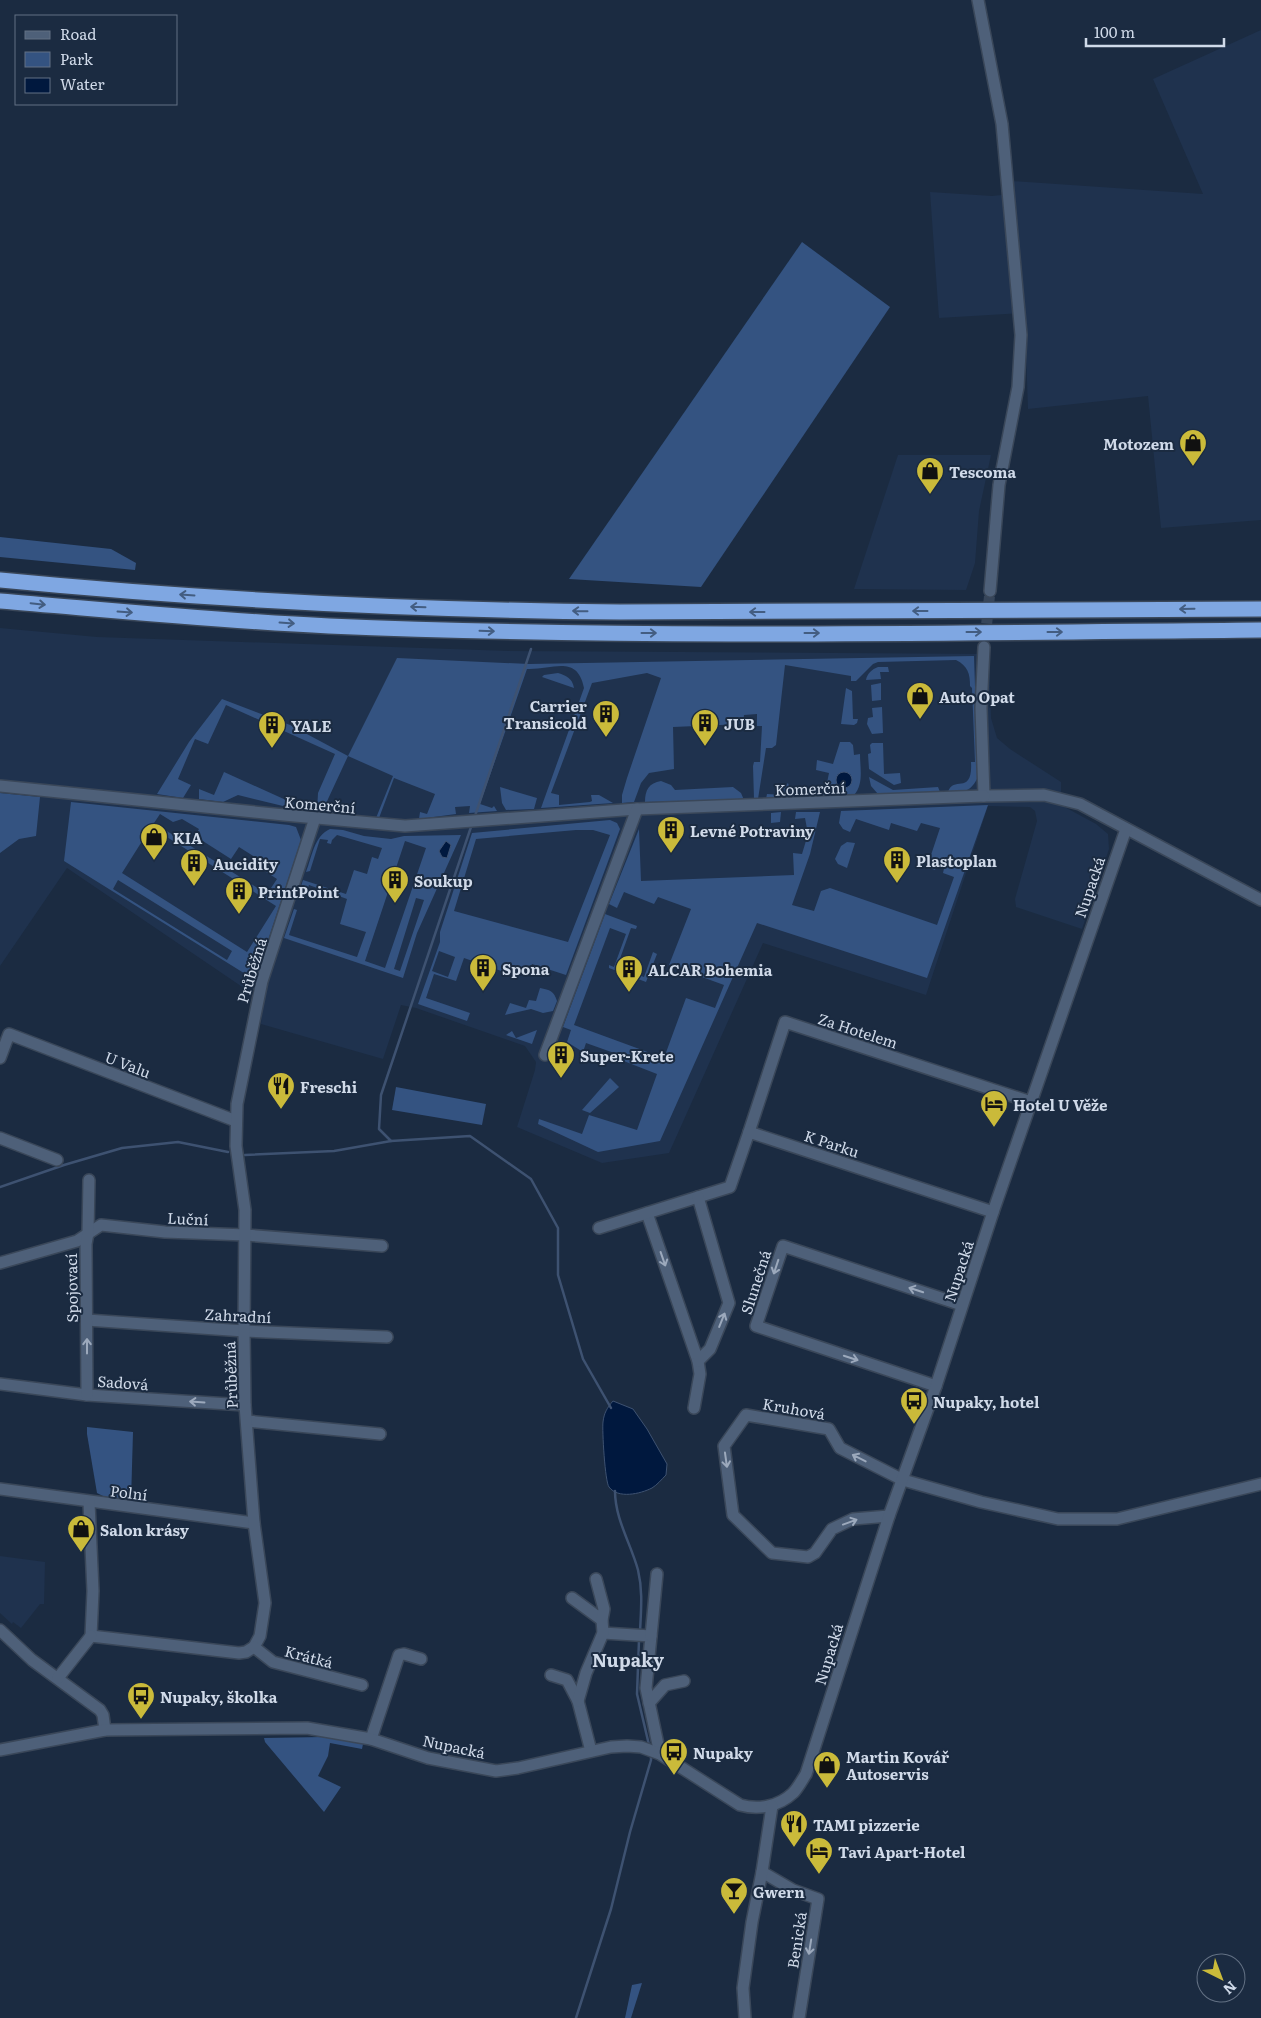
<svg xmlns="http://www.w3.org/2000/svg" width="1261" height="2018" font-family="Literata,serif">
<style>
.built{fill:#1f324e}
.green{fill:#345381;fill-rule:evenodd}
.water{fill:#00183e;stroke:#3e5271}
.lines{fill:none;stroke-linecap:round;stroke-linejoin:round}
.stream{stroke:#3e5271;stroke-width:2.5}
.minor-tunnel{stroke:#36455a;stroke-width:11;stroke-dasharray:11 5.5;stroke-linecap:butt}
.minor-casing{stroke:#3a4759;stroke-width:14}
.highway-casing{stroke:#3a4759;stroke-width:18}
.minor{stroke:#4e6079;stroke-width:11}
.highway{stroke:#7fa7e2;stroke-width:15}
.oneway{stroke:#435d81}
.oneway2{stroke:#9ca9bc}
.labels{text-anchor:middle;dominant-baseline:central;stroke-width:4;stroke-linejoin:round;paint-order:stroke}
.poi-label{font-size:15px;font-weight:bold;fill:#d0dae9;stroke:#1b2b41;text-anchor:start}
.street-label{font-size:15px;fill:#d0dae9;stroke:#1b2b41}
.quarter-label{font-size:18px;font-weight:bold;fill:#d0dae9;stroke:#1b2b41}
</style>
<rect width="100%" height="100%" fill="#1b2b41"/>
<g class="built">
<path d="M1261,30V520L1161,528L1148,396L1028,409L1026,352L1021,313L939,318L930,192L992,196L1011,194V181L1203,194L1153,79Z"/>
<path d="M898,455H991L979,511L975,563L966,590L854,589Z"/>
<path d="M0,628L97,637L509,651L989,654L991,718L997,738L1010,749L1061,782V805L1096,824L1108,834L1109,849L1082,929L1016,907L1015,899L1037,821L1035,811L1030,807L988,806L926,995L763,943L669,1153L602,1163L517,1127L535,1070L536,1062L525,1046L416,1008L401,1005L383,1059L261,1024L263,1001L67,868L0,966Z"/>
<path d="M0,1556L45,1562L44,1604H40L21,1628L13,1622L12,1624L0,1613Z"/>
</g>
<g class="green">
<path d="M802,242L890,307L701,587L569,579Z"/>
<path d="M0,537L111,549L136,563L135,570L0,557Z"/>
<path d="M974,656L978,777C970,793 964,792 948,792C953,775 973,796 971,762H975L972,688L970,686C970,674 968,666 956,660L878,662L873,664L856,681H851V676L785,665L776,745L772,748H766L758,799H754L753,766L754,762H760L762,726H757V714L744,715L743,724L673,727L674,769L649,773L641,783L634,802L622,803V795L627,778L661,678L647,673L592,683L551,793L559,795V805L590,802L592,801L591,795H599L613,803L541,808L584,688C577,654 553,670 527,669L480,804L492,808L494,806L497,811L469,813L470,806L455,807L456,814L419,819L420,812L427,814L435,794L394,778L379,818H376L393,776L348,756L322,812H317L318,793L335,754L226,705L208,744L195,739L178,779L191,785L183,798L157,794L189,742L222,699L290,725L348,756L397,658L529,664Z"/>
<path d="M878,667H888L889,672H880L881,679L866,680C867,674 872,669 878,667Z"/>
<path d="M558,673C567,676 572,678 574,688L542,677L544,675Z"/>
<path d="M881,683V700L872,701L871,685Z"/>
<path d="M846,688L852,691L853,719H858L857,723L854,725L841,724Z"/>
<path d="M882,707L883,733L872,734L867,724L868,718L873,717L872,708Z"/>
<path d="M840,742H850L853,745L854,755L860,754C860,768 864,784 854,795L797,797L800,788H802V794L825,793L829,773L816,770L817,760L833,764Z"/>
<path d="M872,743H883L884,774L900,773L901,783L894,785L869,769L868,754L871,753L870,745Z"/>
<path d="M224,772L297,805L308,811L291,809V806H283L238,795L223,802L199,799V789L214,795Z"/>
<path d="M869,777L893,790L938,787L940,792L878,794L871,786Z"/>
<path d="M661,781L671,785L675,790L733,787L741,793L744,800L645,802C645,790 649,783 661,781Z"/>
<path d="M788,783L793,798L766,799L767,794L783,795L784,789H782Z"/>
<path d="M500,787L537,798L534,809L506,810L502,803Z"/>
<path d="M0,793L40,797L36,836L19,839L0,853Z"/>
<path d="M71,802L289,825L296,827L301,840L255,980L64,861ZM160,814L173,822L182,819L199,829L195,836L231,859L239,847L263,862L260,868L277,879L267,894L154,823ZM151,827L276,906L247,952L122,873ZM118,880L232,951L227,960L113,889Z"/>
<path d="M988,805L927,978L757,923L660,1141L598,1152L538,1124L539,1119L582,1134L589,1115L637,1130L657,1074L616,1058L617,1054L586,1043L583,1052L567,1042L571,1030L563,1027L605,914L637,926L636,929L631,928L617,967L644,977L653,952L657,954L646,982L609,968V965L614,967L626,934L610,928L574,1025L664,1058L686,998L715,1008L724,985L669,965L691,909L658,897L654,904L624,892L617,908L609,904L639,829L641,881L794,875L793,853L802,854L808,834L805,818L795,819L796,812H820L810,854L792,905L814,911L821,891L830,888L937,925L954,877L943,873L945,864L938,862L935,870L927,867L940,828L921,823L917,831L891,823L889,830L856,819L850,832L843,829L839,823L841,811Z"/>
<path d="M781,812L780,822L771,823V813Z"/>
<path d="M610,820L617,823L620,829L566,975L532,964L529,972L522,970L519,977L464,958L456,981L434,974L426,998L470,1013L467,1021L418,1004L440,942V932L472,833ZM576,830H593L610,835L568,942L454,911L476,839ZM439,951L455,957L448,977L432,971Z"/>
<path d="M330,829L343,830L364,836L391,839L404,836L461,835L417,933L403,978L284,938L294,909L297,910L289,935L357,957L366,932L340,924L347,899L309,885L304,897L297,899L303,880L346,894L354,870L367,874L372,857L378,859L382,848L337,835L332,840L331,844L327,843L328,840L320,839L310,871L306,872C312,857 314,836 330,829ZM405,841L426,848L385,968L365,961ZM416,898L424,900L400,971L394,969Z"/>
<path d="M847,842L855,843L847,868L838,864L835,859L841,846Z"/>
<path d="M540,988C550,990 554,991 557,1001L553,1011L543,1013L531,1009L505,1015L510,1003L526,1008L529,1000L536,1001Z"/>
<path d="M537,1030L532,1044L506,1035L512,1031L516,1038Z"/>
<path d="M610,1078L619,1087L590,1113L582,1110Z"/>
<path d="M396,1087L486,1104L482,1125L392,1110Z"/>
<path d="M87,1427L133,1432L131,1501L105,1497L97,1493L87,1434Z"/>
<path d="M323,1737L363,1744L362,1749L330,1743L328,1756L318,1776L341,1787L324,1812L265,1742L264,1738Z"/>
<path d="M642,1983L631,2018H625L632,1985Z"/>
</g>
<g class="water">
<circle cx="844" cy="780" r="8"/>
<path d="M446,841L451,845L447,858L442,857L439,851Z"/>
<path d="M613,1401L633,1409L647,1429L667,1464L666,1475C662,1479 657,1485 652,1488C640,1494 618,1499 609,1487C605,1482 602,1430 603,1422C604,1413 607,1408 613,1401Z"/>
</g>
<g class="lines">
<g class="stream">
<path d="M475,816L531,649"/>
<path d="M472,824L381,1095L379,1129L391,1141L470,1136L531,1179L558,1228V1275L583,1359L611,1408"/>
<path d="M245,1155L334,1151L391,1141"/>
<path d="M0,1187L64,1165L122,1148L178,1142L228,1152"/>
<path d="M615,1491C615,1519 631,1544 638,1570C643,1591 641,1610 640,1632"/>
<path d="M639,1640L637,1694L649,1745"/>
<path d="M576,2018L611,1909L630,1832L651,1760V1755"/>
</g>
<path class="minor-tunnel" d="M985,640L990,591"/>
<defs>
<g id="minor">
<path d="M978,0L1002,124L1021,335L1018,387L999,485L990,591"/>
<path d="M984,647L981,708L984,796L1044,795L1080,804L1261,900"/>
<path d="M0,786L284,815L405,826L637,809L984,796"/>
<path d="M545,1055L637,809"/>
<path d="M0,1058L9,1034L236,1121"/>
<path d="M749,1132L785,1022L1031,1102"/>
<path d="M0,1138L57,1160"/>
<path d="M647,1213L698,1361L700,1374L694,1408"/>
<path d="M599,1228L730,1187L749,1132L993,1212"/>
<path d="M0,1263L77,1241L101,1225L165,1232L246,1235L382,1246"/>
<path d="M87,1320L244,1331L387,1337"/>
<path d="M698,1361L710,1349L729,1303L698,1197"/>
<path d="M0,1384L87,1395L245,1405"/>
<path d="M936,1386L756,1326L783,1246L962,1305"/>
<path d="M87,1395L86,1244L88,1233L89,1180"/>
<path d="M247,1421L380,1434"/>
<path d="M0,1489L254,1523"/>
<path d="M89,1502L93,1591L91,1636"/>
<path d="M889,1516L853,1519L832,1529L815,1553L808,1557L772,1553L733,1515L724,1446L746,1415L829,1429L840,1448L903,1480L981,1502L1058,1519H1117L1261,1484"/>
<path d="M572,1598L602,1620"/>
<path d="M0,1630L32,1660L100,1710L103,1715L105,1730"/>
<path d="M603,1633L651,1636L646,1688L660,1754"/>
<path d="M91,1636L239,1653L246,1652L254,1647L260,1636L265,1603L254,1523L245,1405L244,1331L245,1210L236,1146L237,1104L262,981L315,818"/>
<path d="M651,1636L657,1574"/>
<path d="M254,1647L273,1662L362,1685"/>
<path d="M551,1675L567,1680L578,1701L591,1751"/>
<path d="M58,1678L91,1636"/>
<path d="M578,1701L586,1673L603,1633L602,1620L604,1609L596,1579"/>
<path d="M649,1703L665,1685L684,1681"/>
<path d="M371,1739L399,1655L404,1654L421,1659"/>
<path d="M0,1750L105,1730L307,1728L371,1739L428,1758L496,1771L518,1768L611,1747L627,1746L641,1747L660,1754L740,1805C758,1810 778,1807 793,1793C798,1788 802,1780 806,1774L889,1516L936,1386L993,1212L1126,829"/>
<path d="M762,1872L793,1890L818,1899L799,2018"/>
<path d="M745,2018L743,1988L752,1922L762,1872L772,1806"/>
</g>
<g id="highway">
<path d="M0,580C206,600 413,610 620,612C834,613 1048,608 1261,609"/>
<path d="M0,601C109,610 219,621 329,626C639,639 950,633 1261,630"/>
</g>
</defs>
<use href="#minor" class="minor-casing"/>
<use href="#highway" class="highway-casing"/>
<use href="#minor" class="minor"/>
<use href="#highway" class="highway"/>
</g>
<defs><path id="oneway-shaft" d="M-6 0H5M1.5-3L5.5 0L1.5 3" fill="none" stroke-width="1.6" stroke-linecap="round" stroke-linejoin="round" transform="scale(1.25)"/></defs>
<g class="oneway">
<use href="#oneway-shaft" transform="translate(187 595) rotate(-176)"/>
<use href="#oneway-shaft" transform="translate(38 604) rotate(6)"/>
<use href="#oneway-shaft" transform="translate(418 607) rotate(-178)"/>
<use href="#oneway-shaft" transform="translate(1187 609) rotate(179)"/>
<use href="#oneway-shaft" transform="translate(580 611) rotate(-179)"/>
<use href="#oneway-shaft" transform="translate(920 611) rotate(180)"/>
<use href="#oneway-shaft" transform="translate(125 612) rotate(4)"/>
<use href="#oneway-shaft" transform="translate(757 612) rotate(180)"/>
<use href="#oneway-shaft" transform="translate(287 623) rotate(4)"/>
<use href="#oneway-shaft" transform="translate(487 631) rotate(2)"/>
<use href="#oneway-shaft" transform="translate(974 632)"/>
<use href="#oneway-shaft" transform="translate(1055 632)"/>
<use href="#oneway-shaft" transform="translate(649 633)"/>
<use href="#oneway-shaft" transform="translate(812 633)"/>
</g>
<g class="oneway2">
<use href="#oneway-shaft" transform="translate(663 1259) rotate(71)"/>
<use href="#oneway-shaft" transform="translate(776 1267) rotate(108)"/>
<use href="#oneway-shaft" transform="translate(916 1290) rotate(-162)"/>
<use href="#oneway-shaft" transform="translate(722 1320) rotate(-68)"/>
<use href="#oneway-shaft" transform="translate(87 1346) rotate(-90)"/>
<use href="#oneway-shaft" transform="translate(851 1358) rotate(18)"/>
<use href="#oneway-shaft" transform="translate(197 1402) rotate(-176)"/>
<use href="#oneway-shaft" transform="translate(859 1458) rotate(-153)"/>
<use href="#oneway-shaft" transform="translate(726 1460) rotate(82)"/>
<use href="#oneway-shaft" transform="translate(850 1522) rotate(-20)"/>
<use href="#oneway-shaft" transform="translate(810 1947) rotate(99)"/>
</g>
<defs>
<symbol id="shop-pin" viewBox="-11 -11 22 30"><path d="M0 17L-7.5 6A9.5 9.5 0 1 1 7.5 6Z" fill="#caba3a" stroke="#1b2b41"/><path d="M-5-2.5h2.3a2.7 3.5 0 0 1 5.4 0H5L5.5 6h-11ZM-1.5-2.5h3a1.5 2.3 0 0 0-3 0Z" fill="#111"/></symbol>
<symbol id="building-pin" viewBox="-11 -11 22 30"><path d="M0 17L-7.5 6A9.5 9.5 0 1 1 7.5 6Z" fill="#caba3a" stroke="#1b2b41"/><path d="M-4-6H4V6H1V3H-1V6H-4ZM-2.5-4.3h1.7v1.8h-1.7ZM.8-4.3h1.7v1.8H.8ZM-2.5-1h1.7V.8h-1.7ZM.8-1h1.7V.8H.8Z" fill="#111"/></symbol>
<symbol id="restaurant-pin" viewBox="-11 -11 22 30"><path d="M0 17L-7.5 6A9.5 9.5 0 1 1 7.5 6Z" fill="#caba3a" stroke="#1b2b41"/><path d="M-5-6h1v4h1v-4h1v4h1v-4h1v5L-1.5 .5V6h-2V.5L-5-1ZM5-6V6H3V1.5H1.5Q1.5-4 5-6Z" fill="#111"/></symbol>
<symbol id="hotel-pin" viewBox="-11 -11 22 30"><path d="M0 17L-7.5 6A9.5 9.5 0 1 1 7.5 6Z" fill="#caba3a" stroke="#1b2b41"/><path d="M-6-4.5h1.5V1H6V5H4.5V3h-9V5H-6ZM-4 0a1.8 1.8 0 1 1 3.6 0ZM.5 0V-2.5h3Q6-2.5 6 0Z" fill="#111"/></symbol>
<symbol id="bus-pin" viewBox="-11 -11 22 30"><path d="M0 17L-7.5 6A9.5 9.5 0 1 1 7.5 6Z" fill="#caba3a" stroke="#1b2b41"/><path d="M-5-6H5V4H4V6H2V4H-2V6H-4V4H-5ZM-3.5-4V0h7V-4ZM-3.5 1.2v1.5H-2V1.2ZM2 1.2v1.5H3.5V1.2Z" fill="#111"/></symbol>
<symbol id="bar-pin" viewBox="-11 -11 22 30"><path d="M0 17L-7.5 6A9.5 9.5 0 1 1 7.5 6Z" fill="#caba3a" stroke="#1b2b41"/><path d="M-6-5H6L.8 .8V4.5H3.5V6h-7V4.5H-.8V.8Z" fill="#111"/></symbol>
</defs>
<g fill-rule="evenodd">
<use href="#shop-pin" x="1177" y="427" width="32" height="43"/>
<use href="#shop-pin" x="914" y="455" width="32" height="43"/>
<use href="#shop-pin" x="904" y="680" width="32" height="43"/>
<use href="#building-pin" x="590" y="698" width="32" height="43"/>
<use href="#building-pin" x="689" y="707" width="32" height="43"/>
<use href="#building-pin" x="256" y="709" width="32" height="43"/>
<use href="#building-pin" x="655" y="814" width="32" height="43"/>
<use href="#shop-pin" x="138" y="821" width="32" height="43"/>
<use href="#building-pin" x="881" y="844" width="32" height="43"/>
<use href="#building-pin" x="178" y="847" width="32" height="43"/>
<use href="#building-pin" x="379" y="864" width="32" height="43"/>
<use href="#building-pin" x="223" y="875" width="32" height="43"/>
<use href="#building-pin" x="467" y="952" width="32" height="43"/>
<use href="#building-pin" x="613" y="953" width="32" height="43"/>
<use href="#building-pin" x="545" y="1039" width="32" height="43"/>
<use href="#restaurant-pin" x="265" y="1070" width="32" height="43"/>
<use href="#hotel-pin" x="978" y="1088" width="32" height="43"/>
<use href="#bus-pin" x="898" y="1385" width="32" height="43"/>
<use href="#shop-pin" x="65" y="1513" width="32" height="43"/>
<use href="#bus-pin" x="125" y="1680" width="32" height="43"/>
<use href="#bus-pin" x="658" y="1736" width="32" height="43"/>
<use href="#shop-pin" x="811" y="1749" width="32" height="43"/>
<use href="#restaurant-pin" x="778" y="1808" width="32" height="43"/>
<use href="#hotel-pin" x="803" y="1835" width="32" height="43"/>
<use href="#bar-pin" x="718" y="1875" width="32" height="43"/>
</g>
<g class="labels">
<g class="poi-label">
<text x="1174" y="443" text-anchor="end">Motozem</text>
<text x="949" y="471">Tescoma</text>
<text x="939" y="696">Auto Opat</text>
<text x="587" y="705" text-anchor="end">Carrier<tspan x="587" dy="17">Transicold</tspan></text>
<text x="724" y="723">JUB</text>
<text x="291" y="725">YALE</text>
<text x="690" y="830">Levné Potraviny</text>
<text x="173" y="837">KIA</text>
<text x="916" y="860">Plastoplan</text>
<text x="213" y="863">Aucidity</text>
<text x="414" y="880">Soukup</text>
<text x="258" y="891">PrintPoint</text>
<text x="502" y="968">Spona</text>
<text x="648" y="969">ALCAR Bohemia</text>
<text x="580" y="1055">Super-Krete</text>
<text x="300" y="1086">Freschi</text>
<text x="1013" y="1104">Hotel U Věže</text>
<text x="933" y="1401">Nupaky, hotel</text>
<text x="100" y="1529">Salon krásy</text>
<text x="160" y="1696">Nupaky, školka</text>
<text x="693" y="1752">Nupaky</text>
<text x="846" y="1756">Martin Kovář<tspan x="846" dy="17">Autoservis</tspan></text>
<text x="813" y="1824">TAMI pizzerie</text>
<text x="838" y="1851">Tavi Apart-Hotel</text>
<text x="753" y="1891">Gwern</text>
</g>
<g class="street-label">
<text transform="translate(810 788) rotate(-2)">Komerční</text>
<text transform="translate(320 804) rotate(5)">Komerční</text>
<text transform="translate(1089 887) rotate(-71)">Nupacká</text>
<text transform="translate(251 970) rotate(-73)">Průběžná</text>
<text transform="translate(858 1030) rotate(18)">Za Hotelem</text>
<text transform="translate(128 1064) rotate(21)">U Valu</text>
<text transform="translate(832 1143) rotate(18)">K Parku</text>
<text transform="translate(188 1218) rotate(3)">Luční</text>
<text transform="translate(958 1271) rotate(-72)">Nupacká</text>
<text transform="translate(755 1282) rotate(-72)">Slunečná</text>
<text transform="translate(71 1288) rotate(-91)">Spojovací</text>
<text transform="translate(238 1315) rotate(3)">Zahradní</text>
<text transform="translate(230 1375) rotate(-92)">Průběžná</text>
<text transform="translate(123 1382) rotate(4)">Sadová</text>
<text transform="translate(794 1408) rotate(10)">Kruhová</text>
<text transform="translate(129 1492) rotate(7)">Polní</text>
<text transform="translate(828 1654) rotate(-73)">Nupacká</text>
<text transform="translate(309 1656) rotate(15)">Krátká</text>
<text transform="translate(454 1746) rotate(12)">Nupacká</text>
<text transform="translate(796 1940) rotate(-81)">Benická</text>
</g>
<g class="quarter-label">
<text x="628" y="1659">Nupaky</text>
</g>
</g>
<rect x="15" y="15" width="162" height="90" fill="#1b2b41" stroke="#637184"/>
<rect x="25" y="31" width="25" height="8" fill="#4e6079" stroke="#637184"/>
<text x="60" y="40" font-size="15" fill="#d0dae9">Road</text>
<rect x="25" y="52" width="25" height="15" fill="#345381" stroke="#637184"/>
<text x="60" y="65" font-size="15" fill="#d0dae9">Park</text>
<rect x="25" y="78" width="25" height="15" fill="#00183e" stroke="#637184"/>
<text x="60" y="90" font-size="15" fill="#d0dae9">Water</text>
<g transform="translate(1221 1978) rotate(138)"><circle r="24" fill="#1b2b41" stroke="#637184"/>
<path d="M0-4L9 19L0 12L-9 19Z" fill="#caba3a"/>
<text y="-8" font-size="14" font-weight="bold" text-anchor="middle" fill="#d0dae9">N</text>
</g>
<path d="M1086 38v8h138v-8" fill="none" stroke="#d0dae9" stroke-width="2.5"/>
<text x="1094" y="38" font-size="15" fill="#d0dae9" stroke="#1b2b41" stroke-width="4" paint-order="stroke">100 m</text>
</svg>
